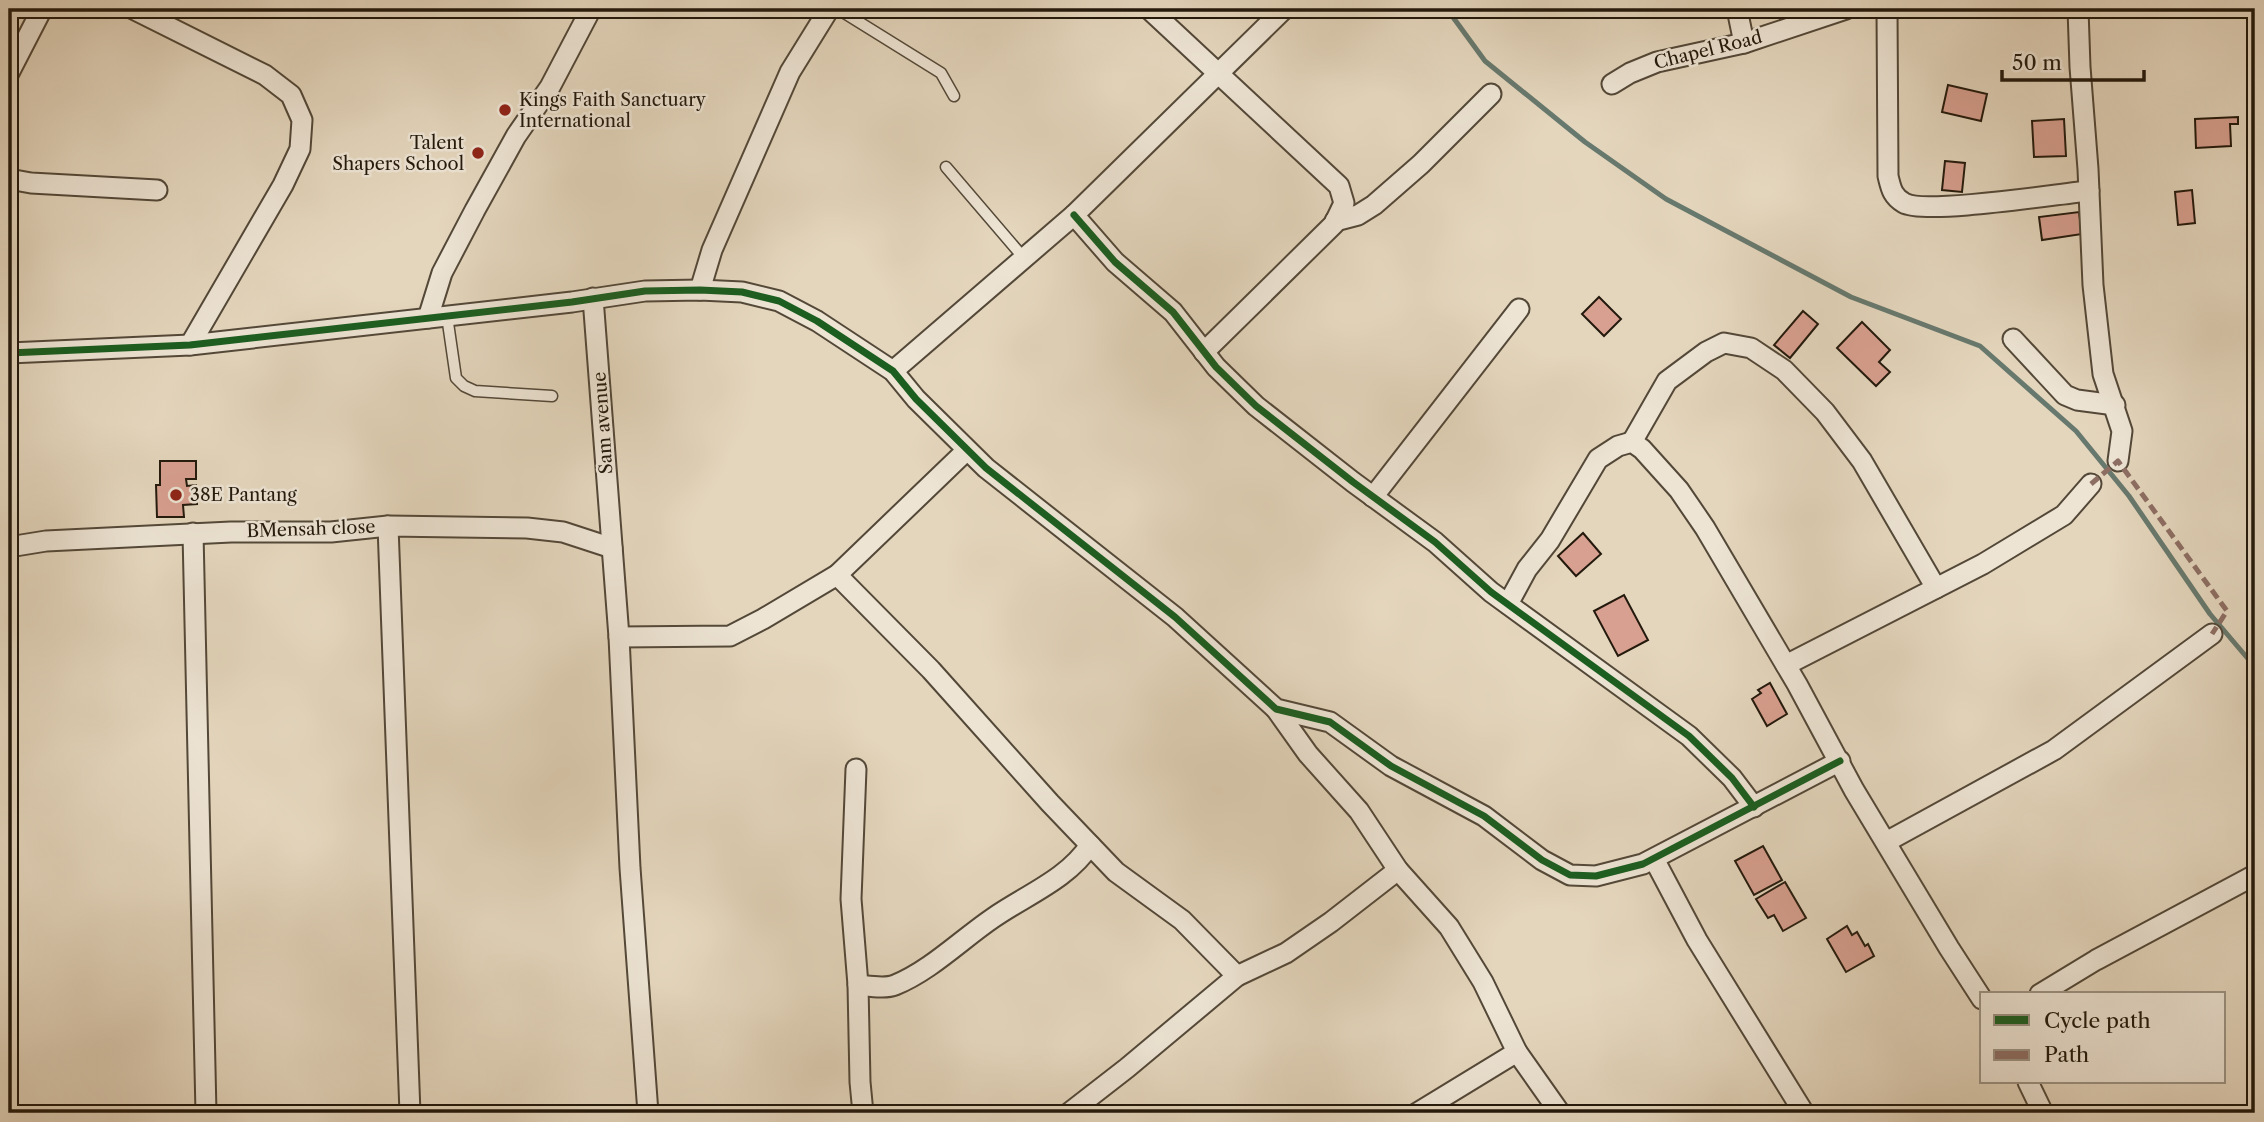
<svg xmlns="http://www.w3.org/2000/svg" width="2264" height="1122" font-family="'Libre Caslon Text',serif">
<style>
.lines{fill:none;stroke-linecap:round;stroke-linejoin:round}
.stream{stroke:#67796e;stroke-width:5}
.building{fill:#d8a090;stroke:#23190c;stroke-width:2}
.lane-casing{stroke:#534838;stroke-width:13}
.street-casing{stroke:#534838;stroke-width:23}
.lane{stroke:#ede4d4;stroke-width:10}
.street{stroke:#ede4d4;stroke-width:19}
.quiet{stroke:#8d6e63;stroke-width:5;stroke-dasharray:10 5;stroke-linecap:butt}
.cycleway-casing{stroke:#ede4d4;stroke-width:11}
.cycleway{stroke:#1b5e20;stroke-width:7}
.poi-dot{fill:#8f2418;stroke:#ede4d4;stroke-width:2.5}
.labels{text-anchor:middle;dominant-baseline:central;stroke-width:5;stroke-linejoin:round;paint-order:stroke}
.street-label{font-size:18px;fill:#23190c;stroke:#ede4d4}
.poi-label{font-size:18px;fill:#23190c;stroke:#ede4d4;text-anchor:start}
</style>
<rect width="100%" height="100%" fill="#e4d6bd"/>
<filter id="stains"><feTurbulence type="fractalNoise" baseFrequency=".00286" numOctaves="4"/><feColorMatrix values="0 0 0 0 .2 0 0 0 0 .09 0 0 0 0 .02 0 0 0 .5 -.17"/></filter>
<radialGradient id="worn" r=".72"><stop offset=".6" stop-color="#630" stop-opacity="0"/><stop offset="1" stop-color="#630" stop-opacity=".3"/></radialGradient>
<g class="lines">
<path class="stream" d="M1447,9L1485,61L1585,142L1666,199L1851,297L1980,346L2076,431L2129,496L2210,614L2255,667"/>
</g>
<g class="building">
<path d="M1948,85L1987,94L1981,121L1942,112Z"/>
<path d="M2238,117V124H2230L2231,146L2196,148L2195,119Z"/>
<path d="M2064,119L2066,156L2034,157L2032,121Z"/>
<path d="M1945,161L1965,163L1962,192L1942,190Z"/>
<path d="M2192,190L2195,223L2178,225L2175,192Z"/>
<path d="M2079,212L2082,234L2042,240L2039,217Z"/>
<path d="M1599,297L1621,319L1604,336L1582,314Z"/>
<path d="M1803,311L1818,324L1790,358L1774,345Z"/>
<path d="M1862,322L1890,350L1879,362L1890,372L1876,386L1837,348Z"/>
<path d="M160,461H196V479H186L187,486L196,485L197,504L183,505L184,517H157L156,485H160Z"/>
<path d="M1583,533L1601,554L1576,576L1558,556Z"/>
<path d="M1624,595L1648,640L1618,656L1594,611Z"/>
<path d="M1770,683L1787,714L1767,726L1752,699L1761,693L1758,690Z"/>
<path d="M1763,846L1782,880L1754,895L1735,861Z"/>
<path d="M1785,882L1806,918L1783,931L1774,915L1768,918L1756,899Z"/>
<path d="M1847,926L1852,935L1857,932L1865,946L1868,944L1874,956L1846,972L1827,939Z"/>
</g>
<g class="lines">
<defs>
<g id="lane">
<path d="M838,9L941,73L954,96"/>
<path d="M946,167L1023,257"/>
<path d="M447,316L456,378L464,386L475,391L552,396"/>
</g>
<g id="street">
<path d="M133,9L265,75L291,95L302,120L300,149L283,185L190,345"/>
<path d="M1149,9L1339,186L1344,203L1334,224L1204,352"/>
<path d="M1737,9L1744,43"/>
<path d="M1887,9L1888,176C1891,188 1892,196 1904,203C1925,215 2057,194 2089,191"/>
<path d="M2078,9L2080,67L2088,169L2093,285L2103,374L2122,431L2118,461"/>
<path d="M9,73L42,9"/>
<path d="M1612,84L1630,73L1657,62L1744,43L1846,9"/>
<path d="M9,179L31,183L157,190"/>
<path d="M1074,215L1115,262L1173,312L1216,367L1256,406L1353,482L1435,542L1491,592L1689,736L1732,778L1754,807"/>
<path d="M1335,221L1358,215L1374,205L1421,164L1491,94"/>
<path d="M700,290L712,250L790,72L829,9"/>
<path d="M593,298L619,637L630,868L648,1113"/>
<path d="M428,318L442,273L475,210L516,136L550,87L591,9"/>
<path d="M2013,339L2065,395L2077,400L2115,405"/>
<path d="M9,353L190,345L572,302L645,291L700,290L742,292L779,301L817,321L893,371L916,399L986,468L1175,617L1276,709L1330,722L1391,766L1484,816L1542,860L1570,875L1596,876L1643,864L1840,761"/>
<path d="M893,371L1074,215L1284,9"/>
<path d="M1632,442L1667,381L1706,352L1724,343L1751,348L1784,370L1825,412L1862,461L1936,588"/>
<path d="M1373,497L1519,309"/>
<path d="M388,526L410,1113"/>
<path d="M193,533L206,1113"/>
<path d="M9,547L46,541L231,532H331L388,526L527,528L563,532L612,548"/>
<path d="M837,575L931,670L1050,803L1116,872L1182,920L1237,976"/>
<path d="M1508,604L1527,569L1550,540L1598,459L1618,446L1632,442L1642,449L1679,490L1705,528L1797,684L1854,790L1949,948L1982,999"/>
<path d="M619,637L730,636L763,619L837,575L967,450"/>
<path d="M1786,665L1983,564L2064,515L2091,484"/>
<path d="M1276,709L1308,754L1359,811L1398,870L1449,927L1483,982L1517,1052L1560,1113"/>
<path d="M856,769L851,899L858,985L860,1082L863,1113"/>
<path d="M1886,842L2054,750L2212,634"/>
<path d="M1654,859L1697,940L1804,1113"/>
<path d="M858,985C869,986 885,989 895,985C930,971 962,939 993,918C1026,895 1068,879 1090,845"/>
<path d="M2040,994L2096,960L2255,875"/>
<path d="M2028,1082L2043,1113"/>
<path d="M1069,1113L1127,1068L1237,976L1286,953L1331,922L1398,870"/>
<path d="M1417,1113L1517,1052"/>
</g>
</defs>
<use href="#lane" class="lane-casing"/>
<use href="#street" class="street-casing"/>
<use href="#lane" class="lane"/>
<use href="#street" class="street"/>
<path class="quiet" d="M2091,484L2118,461L2227,611L2212,634"/>
<defs>
<g id="cycleway">
<path d="M1074,215L1115,262L1173,312L1216,367L1256,406L1353,482L1435,542L1491,592L1689,736L1732,778L1754,807"/>
<path d="M9,353L190,345L572,302L645,291L700,290L742,292L779,301L817,321L893,371L916,399L986,468L1175,617L1276,709L1330,722L1391,766L1484,816L1542,860L1570,875L1596,876L1643,864L1840,761"/>
</g>
</defs>
<use href="#cycleway" class="cycleway-casing"/>
<use href="#cycleway" class="cycleway"/>
</g>
<g class="poi-dot">
<circle cx="505" cy="110" r="7"/>
<circle cx="478" cy="153" r="7"/>
<circle cx="176" cy="495" r="7"/>
</g>
<g class="labels">
<g class="street-label">
<text transform="translate(1708 50) rotate(-14)">Chapel Road</text>
<text transform="translate(603 423) rotate(-94)">Sam avenue</text>
<text transform="translate(311 529) rotate(-2)">BMensah close</text>
</g>
<g class="poi-label">
<text x="519" y="100">Kings Faith Sanctuary<tspan x="519" dy="21">International</tspan></text>
<text x="464" y="143" text-anchor="end">Talent<tspan x="464" dy="21">Shapers School</tspan></text>
<text x="190" y="495">38E Pantang</text>
</g>
</g>
<rect width="2264" height="1122" fill="none" stroke="#e4d6bd" stroke-width="35"/>
<rect x="10" y="10" width="2243" height="1101" fill="none" stroke="#23190c" stroke-width="3.5"/>
<rect x="18" y="18" width="2229" height="1087" fill="none" stroke="#23190c" stroke-width="2"/>
<rect x="1980" y="992" width="245" height="91" fill="#ede4d4" stroke="#9c9384" stroke-width="2"/>
<rect x="1994" y="1015" width="35" height="10" fill="#1b5e20" stroke="#9c9384" stroke-width="2"/>
<text x="2044" y="1028" font-size="21" fill="#23190c">Cycle path</text>
<rect x="1994" y="1050" width="35" height="10" fill="#8d6e63" stroke="#9c9384" stroke-width="2"/>
<text x="2044" y="1062" font-size="21" fill="#23190c">Path</text>
<path d="M2002 70v10h142v-10" fill="none" stroke="#23190c" stroke-width="3.5"/>
<text x="2012" y="70" font-size="21" fill="#23190c" stroke="#ede4d4" stroke-width="5" paint-order="stroke">50 m</text>
<rect width="100%" height="100%" filter="url(#stains)"/>
<rect width="100%" height="100%" fill="url(#worn)"/>
</svg>
